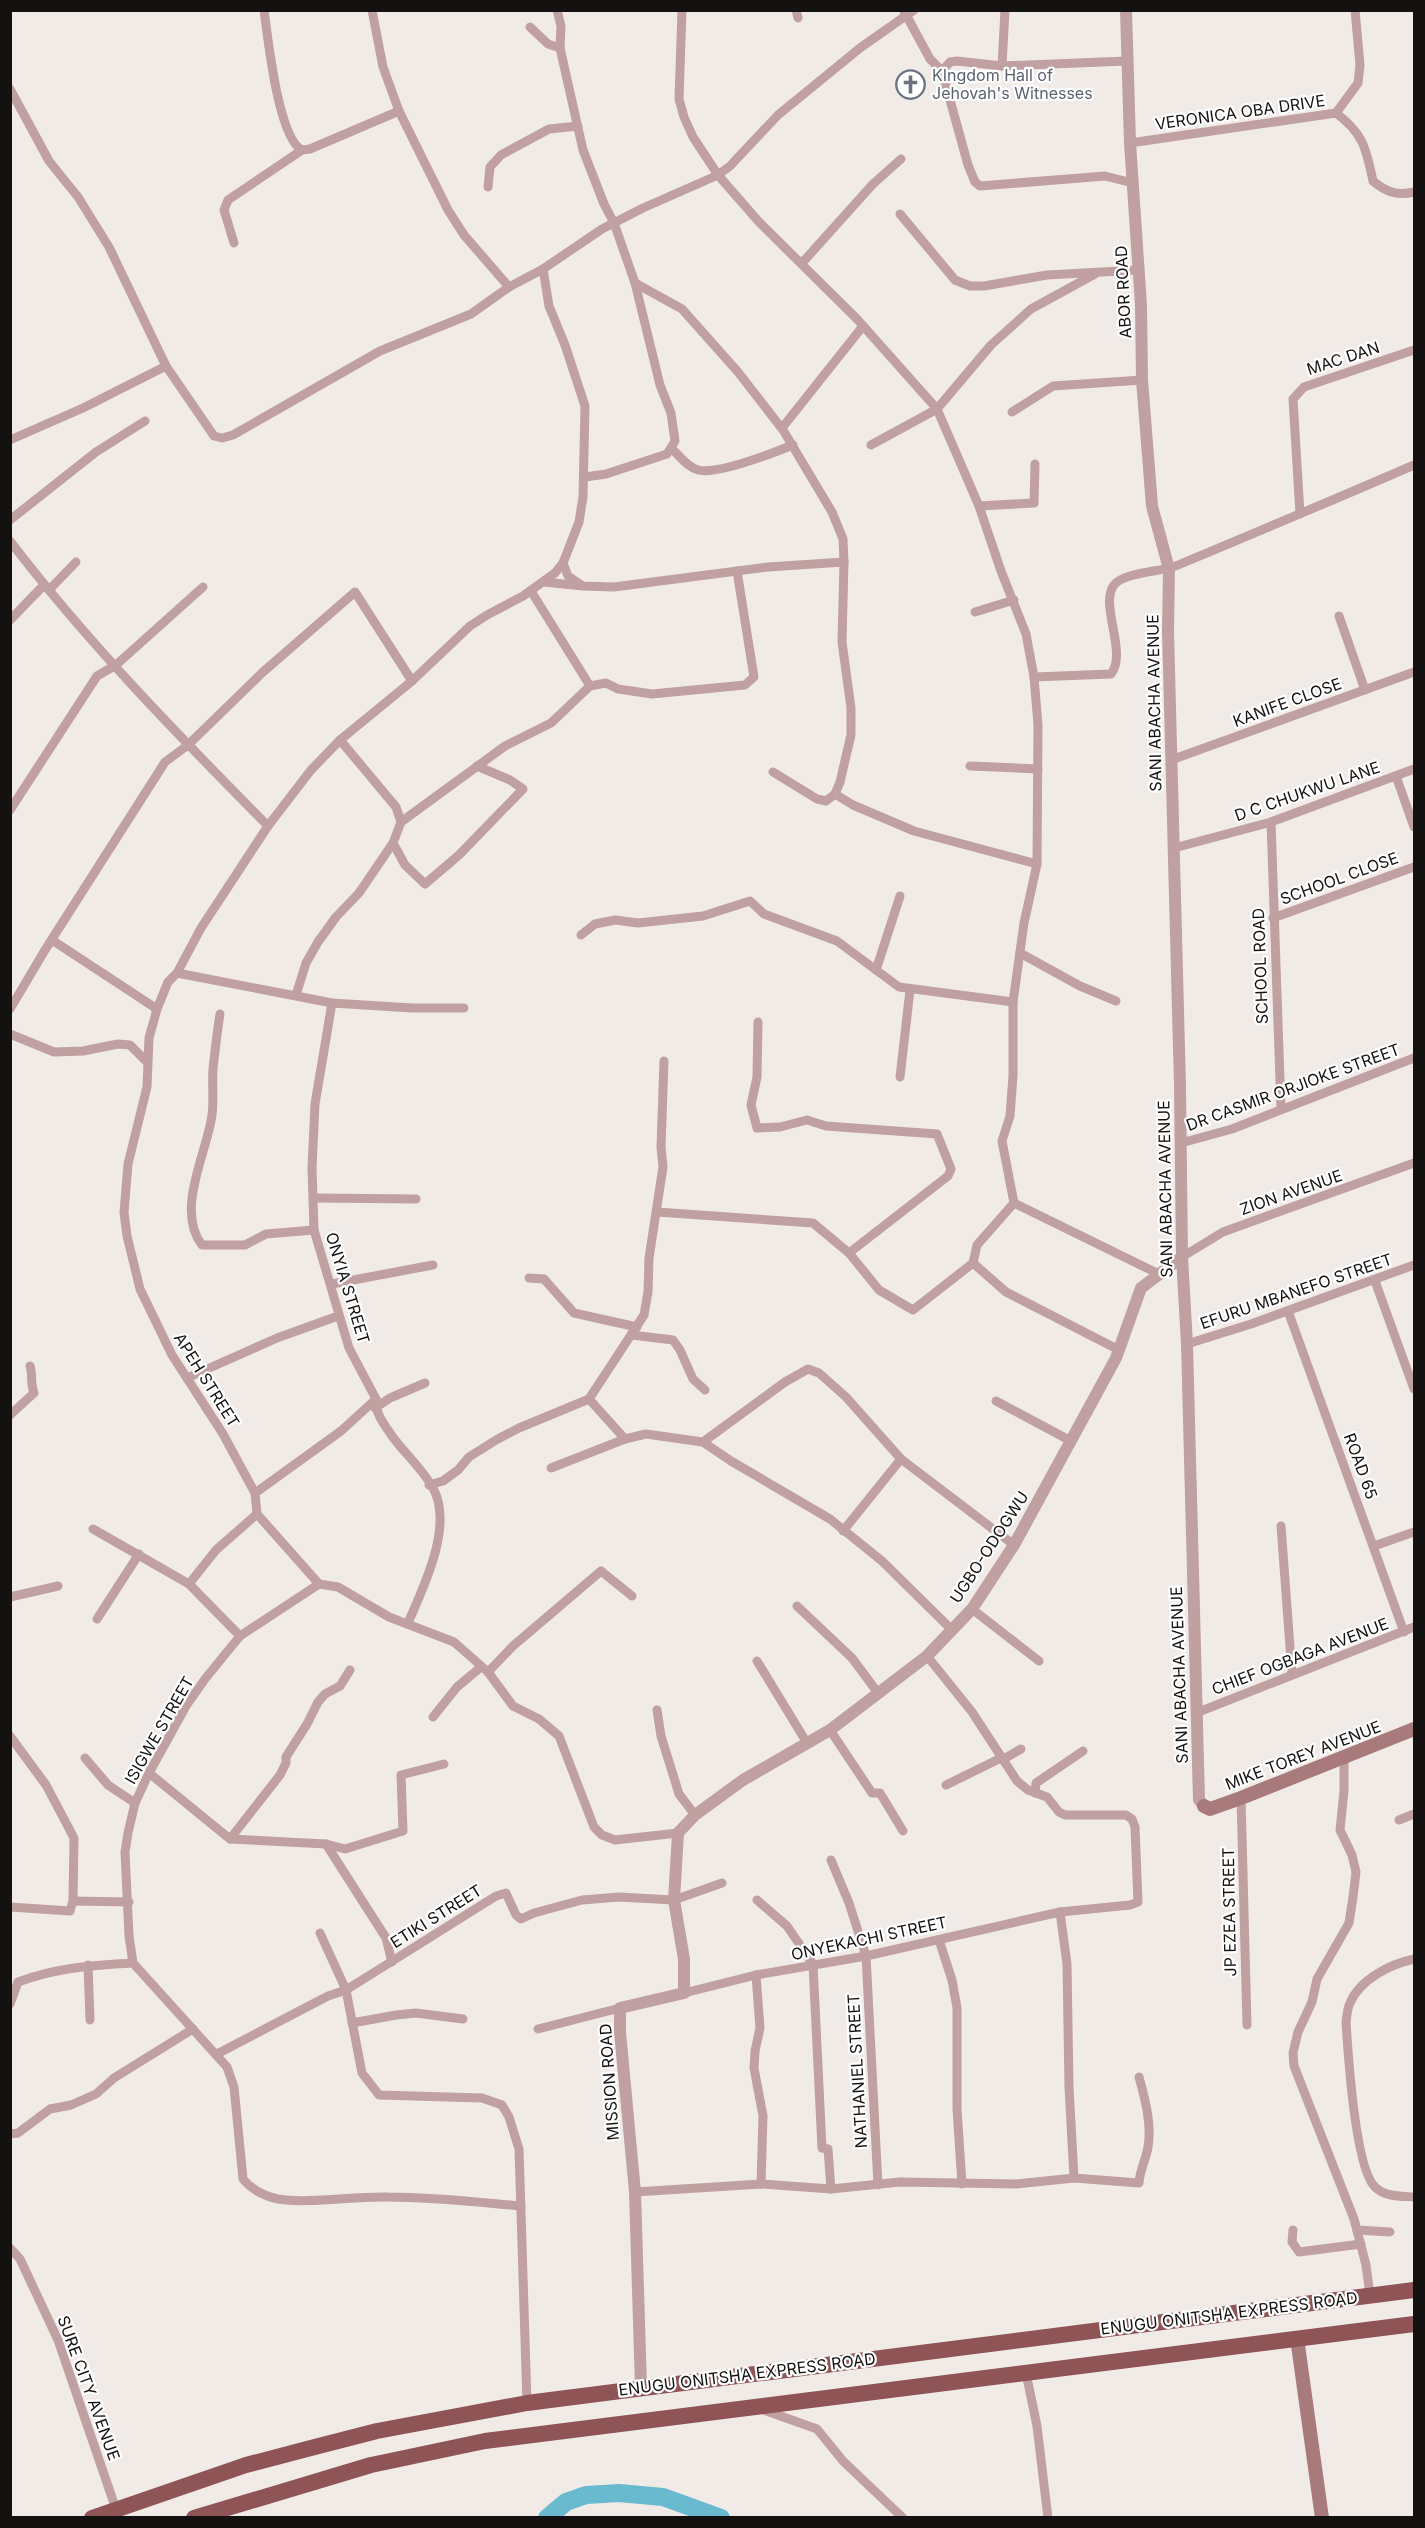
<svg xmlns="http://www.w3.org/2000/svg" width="1425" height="2528" font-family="Inter,sans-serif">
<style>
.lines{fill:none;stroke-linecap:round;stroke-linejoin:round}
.river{stroke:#69b9cf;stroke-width:18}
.minor{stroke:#c0a0a0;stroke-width:9}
.tertiary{stroke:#c0a0a0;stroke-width:12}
.secondary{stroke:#a87a7b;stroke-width:14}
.trunk{stroke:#8e5456;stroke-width:16}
.labels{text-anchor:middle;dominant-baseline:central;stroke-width:4.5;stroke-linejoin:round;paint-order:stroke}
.worship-label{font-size:16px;fill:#5b616d;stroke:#fff;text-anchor:start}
.street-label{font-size:16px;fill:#141211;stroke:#fff}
</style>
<rect width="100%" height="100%" fill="#f1ebe7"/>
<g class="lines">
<path class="river" d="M547,2518L566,2502L586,2495L619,2493L663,2497L721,2518"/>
<g class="minor">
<path d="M264,10C268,38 278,138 302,150"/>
<path d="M372,10L383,67L399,111L448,210L464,235L509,287"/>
<path d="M557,10L561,26L560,48L583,150L604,204L614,223L635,283L660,385L671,413L675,441L667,454L606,474L585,477"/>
<path d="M682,10L679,99L684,117L693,137L718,175L759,222L857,319L937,409L979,506L1001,571L1026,634L1034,677L1038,725L1037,864L1024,923L1013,1002V1076L1010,1116L1002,1141L1014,1203L1161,1275"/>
<path d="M796,10L798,18"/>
<path d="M904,11L930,59L942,71L968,165L975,182L980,186L1105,176L1133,183"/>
<path d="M530,27L548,44L560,48"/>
<path d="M1002,66L1127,61"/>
<path d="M942,71L950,62L957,61L1002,66L1005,10"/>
<path d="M10,89L49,161L78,197L109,247L166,366L214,436L222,438L233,435L380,351L471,314L509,287L543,269L602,229L643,208L718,175L730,166L778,115L860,48L914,10"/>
<path d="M1336,113L1358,83L1360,65L1355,10"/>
<path d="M1130,143L1336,113C1364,134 1366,149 1373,181C1386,192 1397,196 1414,192"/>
<path d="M488,187L490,167L501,155L549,129L578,126"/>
<path d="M900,214L955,280L970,286H984L1047,275L1139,270"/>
<path d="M234,243L224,210L228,200L302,150L310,149L399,111"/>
<path d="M802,263L873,184L901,159"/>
<path d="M1012,412L1053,386L1142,380"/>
<path d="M782,428L863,326"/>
<path d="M10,440L83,408L166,366"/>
<path d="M871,445L937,409L991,345L1031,309L1095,274"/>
<path d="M672,449C680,456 687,467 698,470C718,475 773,453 793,445"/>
<path d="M979,506L1034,503L1035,464"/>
<path d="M1300,514L1293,399L1304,387L1414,350"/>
<path d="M10,520L96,452L145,421"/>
<path d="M10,541C88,643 178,735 268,826"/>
<path d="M563,563L568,576L581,585"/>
<path d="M544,582L583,586L614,587L768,567L844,562L843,539L832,512L783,430L738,372L682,309L635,283"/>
<path d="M49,590L76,562"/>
<path d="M531,591L590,686"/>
<path d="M975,612L1014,600"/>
<path d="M1339,616L1365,690"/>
<path d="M10,620L44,585"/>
<path d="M1034,677L1111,674C1128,653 1099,604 1114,585C1124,572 1162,572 1178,565C1257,532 1336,499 1414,465"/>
<path d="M1171,760L1414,672"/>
<path d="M970,766L1038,769"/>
<path d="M773,772L817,799L826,801L835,794L840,782L851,735V708L842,642L844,562"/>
<path d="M1396,776L1414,827"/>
<path d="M835,794L853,805L914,831L1037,864"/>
<path d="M10,810L97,676L116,665L203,587"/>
<path d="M401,822L505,746L551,723L590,686L606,683L618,689L652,694L745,685L754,677L737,571"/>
<path d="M1271,822L1281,1109"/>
<path d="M393,843L405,865L425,884L459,855L523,789L510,780L477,766"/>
<path d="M1174,848L1271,822L1414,769"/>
<path d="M1273,918L1414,867"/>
<path d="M581,935L595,924L615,920L638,923L703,916L750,901L764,914L837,941L899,987L1013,1002"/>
<path d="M52,940L157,1009"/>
<path d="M1020,953L1080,986L1116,1001"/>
<path d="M876,970L900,896"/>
<path d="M177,973L332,1003L412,1008H464"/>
<path d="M296,995L306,963L318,942L336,917L359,893L393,843L401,822L396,807L340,740"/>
<path d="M332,1003L315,1104L312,1168L314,1230L349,1348L376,1399C375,1414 384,1424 392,1436C405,1454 424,1470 434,1490C453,1528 423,1588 408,1623"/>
<path d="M10,1009L45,950L165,762L188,745L263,672L355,592L412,681"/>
<path d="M220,1014C217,1032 215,1051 213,1069C212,1084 214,1100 212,1115C207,1153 175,1210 202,1245H245L266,1234L314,1230"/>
<path d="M758,1022L757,1077L751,1105L757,1128L780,1127L807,1120L826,1126L937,1134L951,1169L948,1176L849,1253"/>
<path d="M10,1034L54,1052L83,1051L118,1044L130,1045L146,1061"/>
<path d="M900,1077L910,990"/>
<path d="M1181,1143L1232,1129L1414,1058"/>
<path d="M314,1198L416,1199"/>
<path d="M657,1212L813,1223L849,1253L879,1290L913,1310L973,1263L977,1245L1014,1203"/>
<path d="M1182,1257L1223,1232L1414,1163"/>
<path d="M973,1263L1006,1292L1119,1350"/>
<path d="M529,1278L544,1279L574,1313L637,1327"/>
<path d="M1375,1281L1414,1389"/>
<path d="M332,1284L433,1265"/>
<path d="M1288,1311L1404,1632"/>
<path d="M632,1335L673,1340L680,1350L693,1379L705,1390"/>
<path d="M1187,1344L1251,1324L1414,1265"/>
<path d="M187,1378L277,1338L338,1316"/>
<path d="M589,1399L625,1439L646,1434L703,1442L785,1382L808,1369L819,1373L846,1397L901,1459L1014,1545"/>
<path d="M996,1401L1071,1441"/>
<path d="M375,1408L390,1398L425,1383"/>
<path d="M10,1415L34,1393C30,1383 33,1375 30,1366"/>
<path d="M703,1442L731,1461L830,1519L882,1561L952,1630"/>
<path d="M551,1468L625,1439"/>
<path d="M429,1485L443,1481L458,1470L469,1457L496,1440L519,1428L589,1399L644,1315L648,1292L649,1258L663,1167L661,1147L664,1061"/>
<path d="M255,1493L341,1431L376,1399"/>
<path d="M1281,1526L1292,1674"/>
<path d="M93,1529L189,1584L240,1636"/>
<path d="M843,1531L901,1459"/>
<path d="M1374,1546L1414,1532"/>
<path d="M189,1584L216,1550L257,1514"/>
<path d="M319,1584L257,1514L255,1493L223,1434L172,1355L140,1289L127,1236L124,1212L128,1164L147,1087L149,1038L157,1009L168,982L177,973L201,928L268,826L311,770L340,740L412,681L470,626L487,615L523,596L555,573L563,563L579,522L583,497L585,406L565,345L549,306L543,269"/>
<path d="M319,1584L240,1636L205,1679L186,1706L149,1773L135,1803L128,1833L125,1852L129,1936L133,1963L227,2067L234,2087L243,2179C252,2190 264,2196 278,2199C309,2204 354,2196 388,2197C433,2197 476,2202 521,2206"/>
<path d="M319,1584L338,1587L389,1617L454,1642L488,1672L513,1706L539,1719L559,1736L594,1827L602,1835L615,1840L678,1833"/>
<path d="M10,1597L58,1586"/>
<path d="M797,1606L852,1658L878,1693"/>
<path d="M972,1609L1039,1661"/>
<path d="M97,1619L139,1554"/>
<path d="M757,1661L807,1743"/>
<path d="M488,1672L513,1646L601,1571L632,1596"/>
<path d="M657,1710L661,1736L679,1794L695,1815"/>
<path d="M1196,1713L1414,1627"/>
<path d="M433,1717L457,1687L481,1667"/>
<path d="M830,1730L872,1793H880L903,1831"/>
<path d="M10,1736L46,1785L74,1838L73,1901L70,1911L10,1907"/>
<path d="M85,1758L108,1785L135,1803"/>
<path d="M1344,1758V1791L1340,1830L1352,1855L1356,1872L1353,1897L1349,1923L1317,1979L1312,2002L1298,2032L1293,2053L1294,2066L1354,2219L1366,2265L1370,2295"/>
<path d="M1002,1760L1021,1749"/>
<path d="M149,1773L230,1839L326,1844L345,1849L403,1831L401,1775L444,1764"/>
<path d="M946,1785L1001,1758"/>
<path d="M1035,1793L1036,1783L1083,1751"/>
<path d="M1241,1798L1247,2025"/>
<path d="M1399,1820L1414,1814"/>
<path d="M230,1839L280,1775L286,1763V1757L307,1724L318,1702L325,1694L340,1686L350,1670"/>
<path d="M326,1844L386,1938L392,1962"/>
<path d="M831,1860L849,1903L866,1956L878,2185"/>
<path d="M757,1900L787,1926L813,1964L822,2148L828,2149L831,2189"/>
<path d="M73,1901L129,1902"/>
<path d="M1060,1912L1067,1964L1069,2087L1074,2178"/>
<path d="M320,1933L346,1990L362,2073L379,2095L482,2098L502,2105L509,2117L519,2149L527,2403"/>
<path d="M939,1940L952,1980L957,2008V2109L962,2184"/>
<path d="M1414,1959C1391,1964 1360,1979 1350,2003C1347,2009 1347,2016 1346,2022C1348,2053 1355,2168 1375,2187C1385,2197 1401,2196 1414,2197"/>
<path d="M88,1965L90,2020"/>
<path d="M756,1975L760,2028L755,2051L754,2068L763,2116L761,2184"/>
<path d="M684,1993L756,1975L866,1956L1060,1912L1130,1905L1138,1902L1135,1827L1132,1819L1126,1815H1065L1059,1812L1047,1797L1028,1790L1017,1781L972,1712L927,1656"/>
<path d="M10,2004L18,1982C55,1968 93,1965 133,1963"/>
<path d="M352,2023L396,2015L416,2013L463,2019"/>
<path d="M538,2029L620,2008"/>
<path d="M217,2054L328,1996L346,1990L496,1896L506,1893L516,1915L521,1919L534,1913L582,1900L619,1897L674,1900L722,1883"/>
<path d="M10,2134L18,2133L50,2109L71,2105L96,2094L114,2078L193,2029"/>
<path d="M635,2192L761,2184L831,2189L900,2182L1016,2184L1074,2178L1139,2183C1140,2169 1146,2160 1148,2147C1152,2124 1145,2099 1139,2077"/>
<path d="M1293,2230L1292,2242L1299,2252L1361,2244"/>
<path d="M1357,2230L1390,2232"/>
<path d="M10,2248L20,2259L58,2340L119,2518"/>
<path d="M1026,2373L1037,2426L1048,2518"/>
<path d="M761,2409L817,2429L843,2461L903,2518"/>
</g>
<g class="tertiary">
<path d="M1126,10L1130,143L1141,305L1142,380L1152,506L1169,569L1168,631L1180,1086L1182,1257L1187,1344L1199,1800L1204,1806"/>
<path d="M641,2387L635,2192L620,2032V2008L684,1993V1959L674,1900L678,1833L695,1815L743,1780L830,1730L927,1656L972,1609L1014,1545L1116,1358L1141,1288L1182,1257"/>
</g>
<g class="secondary">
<path d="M1204,1806L1210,1809L1241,1798L1414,1729"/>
<path d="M1297,2338L1322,2518"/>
</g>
<g class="trunk">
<path d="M92,2518L246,2465L307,2449L377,2431L527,2403L1414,2290"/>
<path d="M194,2518L371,2465L485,2441L1414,2324"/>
</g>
</g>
<defs>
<symbol id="church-ring" viewBox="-11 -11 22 22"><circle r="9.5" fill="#fff" stroke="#6b7280" stroke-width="1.5"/><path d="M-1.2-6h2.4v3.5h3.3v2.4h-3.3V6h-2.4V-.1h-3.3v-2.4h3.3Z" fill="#6b7280"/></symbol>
</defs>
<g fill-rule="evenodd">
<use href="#church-ring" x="894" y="68" width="33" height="33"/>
</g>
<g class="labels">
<g class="worship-label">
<text x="932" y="75">KIngdom Hall of<tspan x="932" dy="18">Jehovah's Witnesses</tspan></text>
</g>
<g class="street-label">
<text transform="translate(1240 112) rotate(-8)">VERONICA OBA DRIVE</text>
<text transform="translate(1123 292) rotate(-93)">ABOR ROAD</text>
<text transform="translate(1343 358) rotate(-18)">MAC DAN</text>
<text transform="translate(1287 702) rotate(-20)">KANIFE CLOSE</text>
<text transform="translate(1154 703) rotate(-91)">SANI ABACHA AVENUE</text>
<text transform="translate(1307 791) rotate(-19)">D C CHUKWU LANE</text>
<text transform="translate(1339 878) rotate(-20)">SCHOOL CLOSE</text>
<text transform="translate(1260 966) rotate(-92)">SCHOOL ROAD</text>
<text transform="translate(1293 1087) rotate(-20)">DR CASMIR ORJIOKE STREET</text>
<text transform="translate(1165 1189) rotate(-91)">SANI ABACHA AVENUE</text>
<text transform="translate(1291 1192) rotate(-19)">ZION AVENUE</text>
<text transform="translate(348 1288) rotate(73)">ONYIA STREET</text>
<text transform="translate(1296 1291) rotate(-19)">EFURU MBANEFO STREET</text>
<text transform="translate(207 1380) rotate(58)">APEH STREET</text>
<text transform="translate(1361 1466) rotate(70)">ROAD 65</text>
<text transform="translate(989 1547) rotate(-57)">UGBO-ODOGWU</text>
<text transform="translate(1300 1656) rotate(-21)">CHIEF OGBAGA AVENUE</text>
<text transform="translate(1179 1675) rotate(-92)">SANI ABACHA AVENUE</text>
<text transform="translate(159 1730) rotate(-60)">ISIGWE STREET</text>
<text transform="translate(1303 1755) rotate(-21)">MIKE TOREY AVENUE</text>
<text transform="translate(1229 1912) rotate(-91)">JP EZEA STREET</text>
<text transform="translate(436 1916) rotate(-32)">ETIKI STREET</text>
<text transform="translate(869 1938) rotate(-12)">ONYEKACHI STREET</text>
<text transform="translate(857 2071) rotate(-93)">NATHANIEL STREET</text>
<text transform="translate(609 2082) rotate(-94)">MISSION ROAD</text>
<text transform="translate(1229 2313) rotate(-7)">ENUGU ONITSHA EXPRESS ROAD</text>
<text transform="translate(747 2374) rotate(-7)">ENUGU ONITSHA EXPRESS ROAD</text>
<text transform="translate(89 2388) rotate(70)">SURE CITY AVENUE</text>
</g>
</g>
<rect width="1425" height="2528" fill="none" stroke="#141211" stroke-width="24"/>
</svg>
